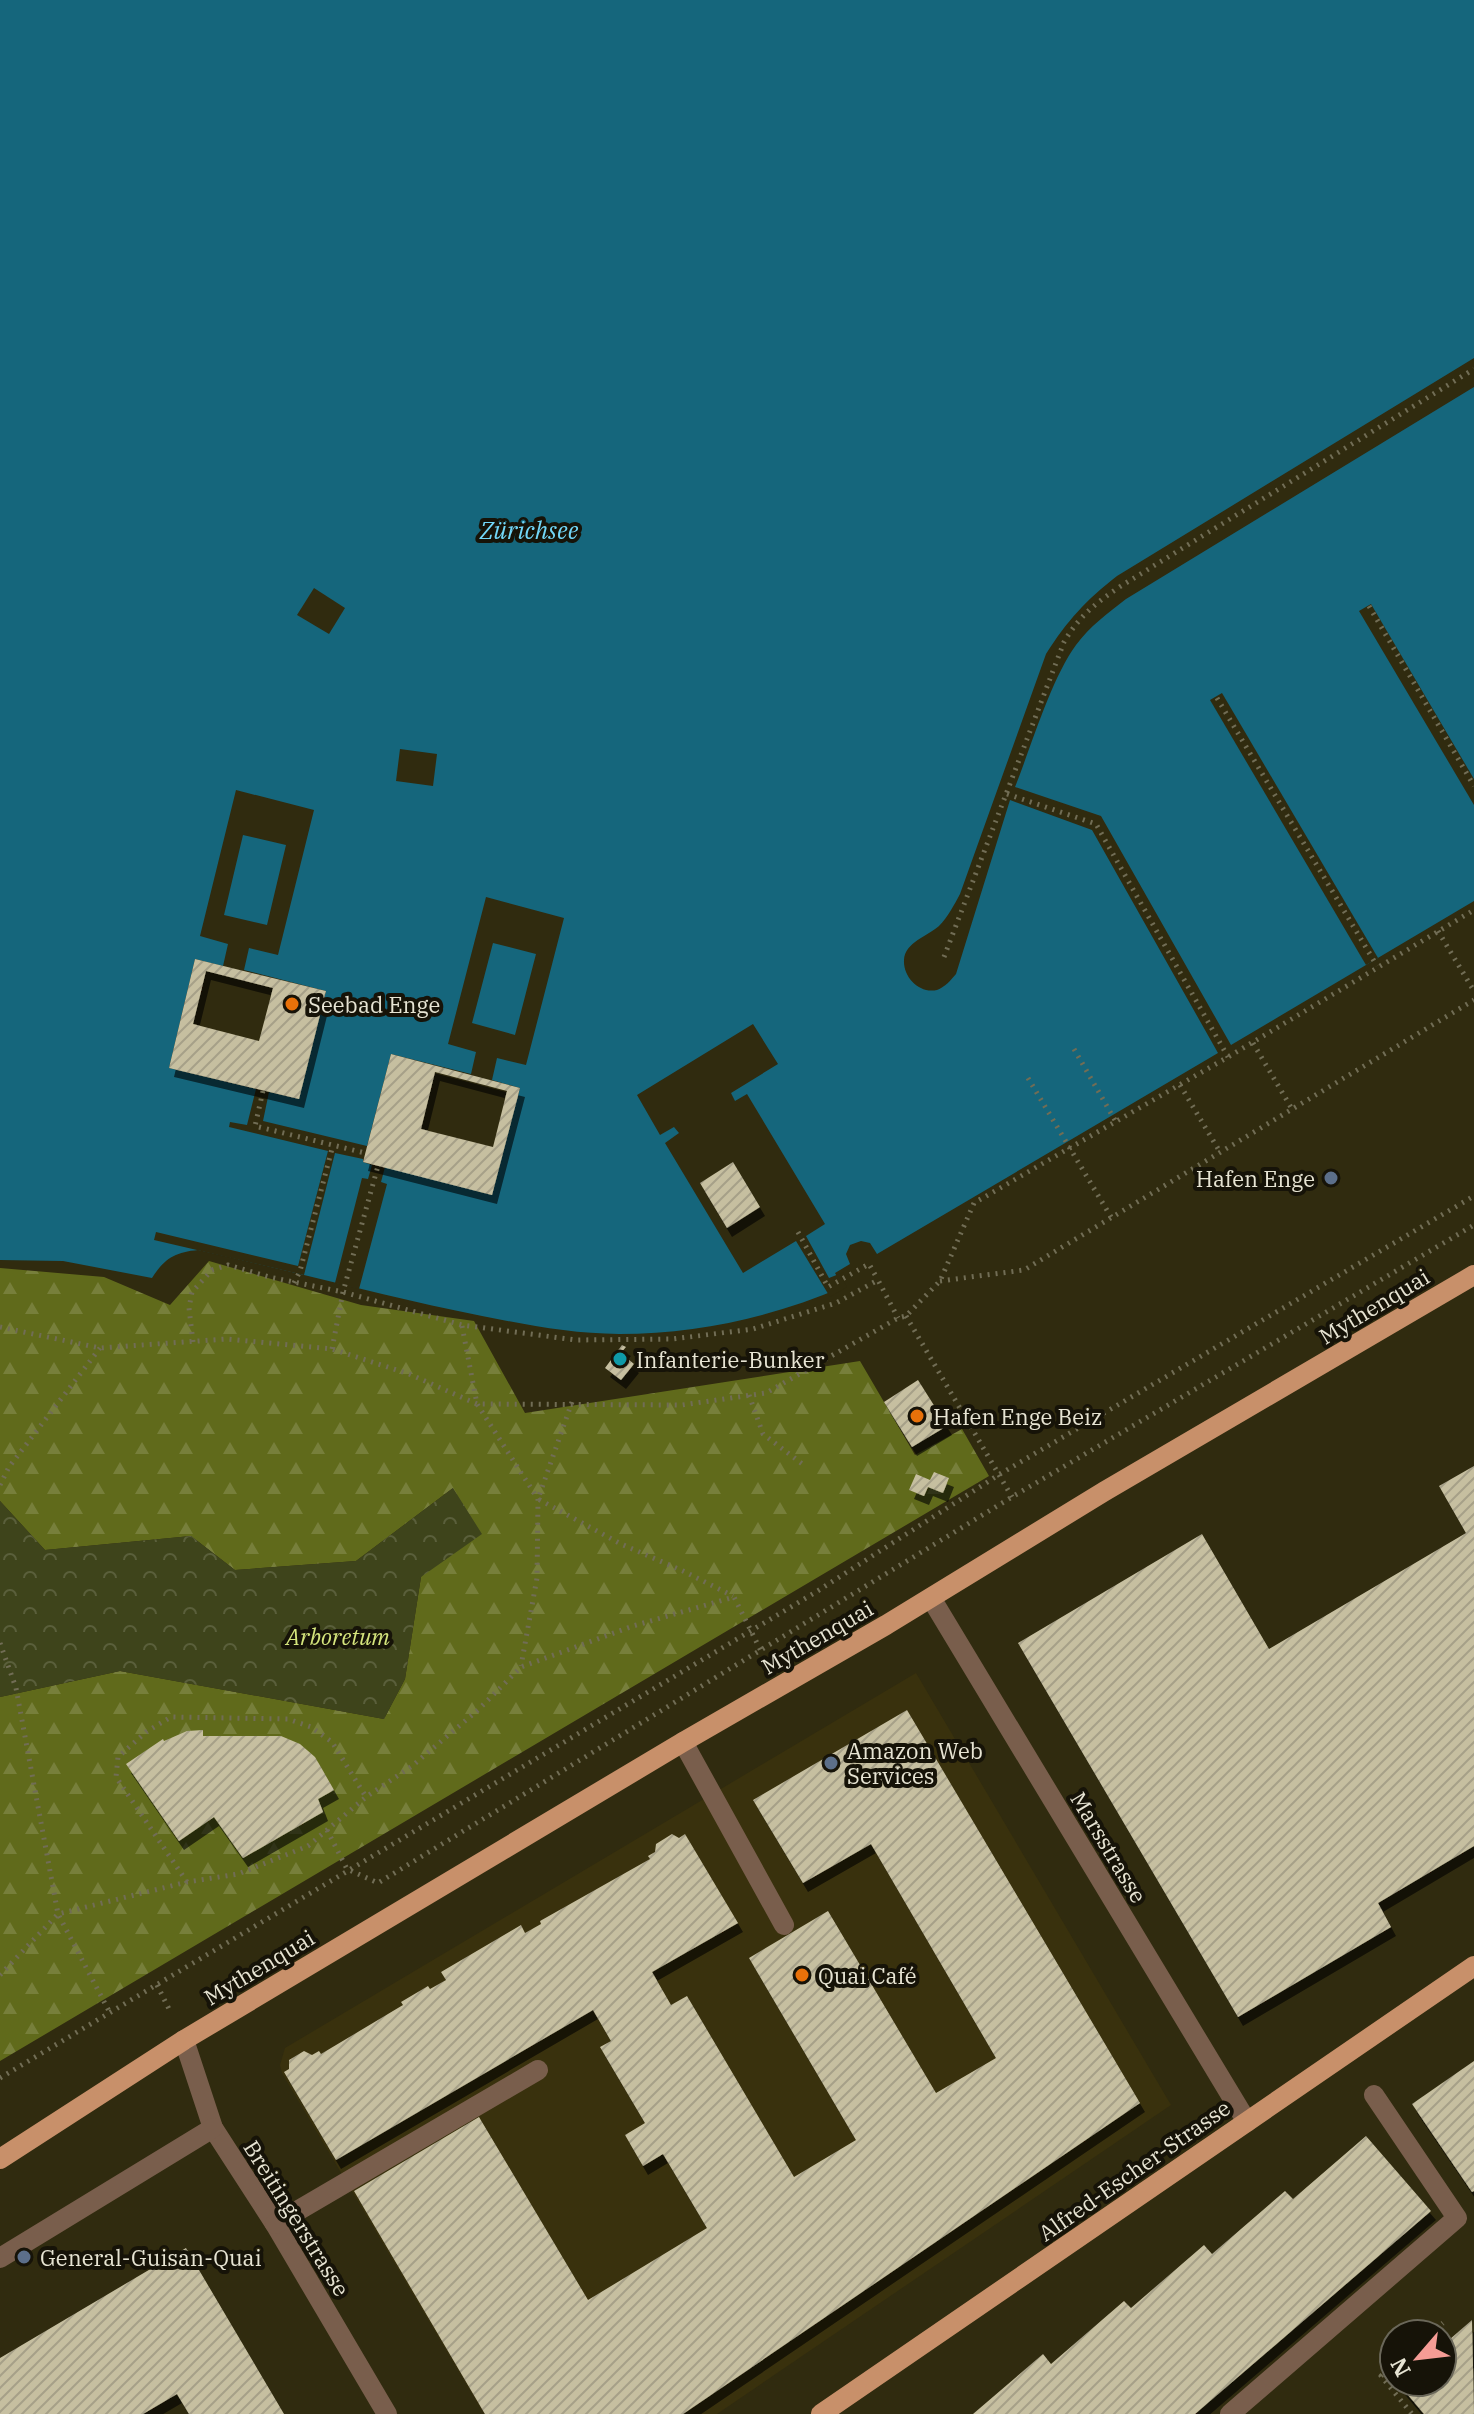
<svg xmlns="http://www.w3.org/2000/svg" width="1474" height="2414" font-family="'IBM Plex Serif',serif">
<style>
.built{fill:#39310d}
.forest{fill:url(#forest-firs)}
.park{fill:url(#park-crowns)}
.water{fill:#15667c}
.pier{fill:#302b0f;fill-rule:evenodd}
.building{fill:url(#building-hatch);fill-rule:evenodd;filter:url(#shadow)}
.lines{fill:none;stroke-linecap:round;stroke-linejoin:round}
.path{stroke:#716d55;stroke-width:5;stroke-dasharray:2 6;stroke-linecap:butt}
.minor{stroke:#795e4c;stroke-width:20}
.major{stroke:#c8906a;stroke-width:20}
.food-dot{fill:#e8710a;stroke:#161308;stroke-width:3}
.service-dot{fill:#5c6f8a;stroke:#161308;stroke-width:3}
.culture-dot{fill:#0f9aa8;stroke:#161308;stroke-width:3}
.labels{text-anchor:middle;dominant-baseline:central;stroke-width:8;stroke-linejoin:round;paint-order:stroke}
.poi-label{font-size:22px;fill:#e7e4d3;stroke:#161308;text-anchor:start}
.street-label{font-size:22px;fill:#e7e4d3;stroke:#161308}
.park-label{font-size:22px;font-style:italic;fill:#d5e57d;stroke:#161308}
.water-label{font-size:24px;font-style:italic;fill:#72d7f8;stroke:#161308}
</style>
<defs>
<pattern id="forest-firs" width="22" height="20" patternUnits="userSpaceOnUse" patternTransform="scale(2)"><rect width="22" height="20" fill="#606a1b"/><path d="M5 1l3.5 6h-7zM16 11l3.5 6h-7z" fill="#777f3b"/></pattern>
<pattern id="park-crowns" width="20" height="18" patternUnits="userSpaceOnUse" patternTransform="scale(2)"><rect width="20" height="18" fill="#3e441b"/><path d="M2 6a3 3 0 1 1 6 0M12 15a3 3 0 1 1 6 0" fill="none" stroke="#5a5f3b"/></pattern>
<pattern id="building-hatch" width="6" height="6" patternUnits="userSpaceOnUse" patternTransform="scale(2)"><rect width="6" height="6" fill="#c6bfa0"/><path d="M-1 1l2-2M0 6l6-6M5 7l2-2" fill="none" stroke="#a6a088"/></pattern>
<filter id="shadow"><feDropShadow dx="5" dy="9" stdDeviation="0" flood-color="#0009"/></filter>
</defs>
<rect width="100%" height="100%" fill="#302b0f"/>
<path class="built" d="M916,1673L1171,2105L717,2414H484L282,2073L280,2065L285,2048Z"/>
<path class="forest" d="M209,1261L361,1305L474,1321L525,1413L860,1361L915,1455L962,1429L989,1476L0,2061V1697L120,1671L384,1719L405,1679L421,1577L453,1488L356,1561L235,1570L191,1536L45,1550L0,1501V1268L104,1277L170,1305Z"/>
<path class="park" d="M453,1488L482,1534L421,1577L405,1679L384,1719L120,1671L0,1697V1501L45,1550L191,1536L235,1570L356,1561Z"/>
<g class="water">
<path d="M0,0H1474V358L1117,576C1086,600 1067,621 1046,654L960,894C954,905 948,917 939,926C928,936 905,942 904,960C903,977 919,994 937,990C945,987 951,980 956,974L1010,800L1092,830L1218,1053L877,1254L870,1243L861,1241L850,1245L846,1254L850,1264L835,1273L843,1287C772,1317 697,1334 619,1334C573,1334 527,1325 482,1316C386,1297 293,1271 198,1250C175,1252 164,1259 152,1278L63,1261L0,1260Z"/>
<path d="M1474,387V901L1231,1045L1101,816L1015,787C1031,747 1051,679 1076,645C1090,626 1108,613 1126,599Z"/>
</g>
<g class="pier">
<path d="M314,588L345,608L329,634L297,615Z"/>
<path d="M1371,604L1474,779V805L1359,611Z"/>
<path d="M1222,693L1378,958L1366,965L1210,700Z"/>
<path d="M400,749L437,754L433,786L396,781Z"/>
<path d="M236,790L314,810L278,955L249,948L244,970L326,991L299,1099L269,1092L263,1121L367,1146L391,1054L471,1074L476,1052L448,1044L486,897L564,918L526,1065L497,1058L492,1080L520,1088L492,1195L385,1167L381,1182L387,1184L359,1289L335,1283L362,1178L368,1179L372,1165L363,1162V1159L335,1153L304,1275L154,1240L156,1232L298,1266L328,1151L229,1127L230,1122L247,1125L256,1089L169,1068L195,959L223,966L228,944L200,936ZM243,835L286,845L267,925L224,915ZM493,943L536,954L515,1035L472,1023Z"/>
<path d="M753,1024L778,1064L731,1093L735,1101L747,1094L825,1224L806,1236L829,1278L844,1272L840,1274L847,1287L830,1297L796,1241L743,1273L665,1143L679,1133L674,1127L660,1135L637,1095Z"/>
</g>
<g class="building">
<path d="M195,959L326,991L299,1099L169,1068ZM206,971L273,988L259,1041L193,1024Z"/>
<path d="M391,1054L520,1088L492,1195L363,1162ZM435,1072L507,1091L493,1147L421,1129Z"/>
<path d="M733,1162L760,1207L727,1228L700,1183Z"/>
<path d="M622,1345L626,1347L621,1353L634,1364L621,1380L605,1368Z"/>
<path d="M918,1380L947,1426L912,1447L884,1402Z"/>
<path d="M1474,1466V1846L1378,1903L1391,1927L1238,2017L1018,1643L1202,1534L1269,1649L1466,1533L1439,1486Z"/>
<path d="M934,1472L949,1478L943,1493L928,1487L924,1496L909,1490L916,1474L930,1480Z"/>
<path d="M907,1710L1140,2103L683,2414H485L354,2191L479,2117L588,2300L707,2228L663,2154L643,2166L625,2135L645,2123L600,2047L611,2041L593,2010L336,2160L284,2072L289,2069V2060L304,2051L312,2055L319,2051L321,2054L403,2005L401,2002L428,1986L430,1989L446,1980L441,1972L521,1925L525,1933L541,1924L540,1921L650,1859L648,1856L655,1852L656,1844L672,1834L679,1838L685,1834L738,1923L652,1972L671,2005L687,1996L794,2177L856,2140L749,1958L828,1911L936,2093L996,2058L871,1844L803,1883L753,1800Z"/>
<path d="M203,1730V1736H281L300,1744L315,1757L334,1790L318,1799L323,1812L243,1858L214,1817L179,1841L126,1764L163,1739L164,1741L187,1731Z"/>
<path d="M1474,2061V2191L1472,2192L1412,2104Z"/>
<path d="M1366,2136L1431,2211L1195,2414H973L1043,2354L1051,2364L1124,2301L1131,2308L1204,2245L1212,2254L1285,2191L1293,2199Z"/>
<path d="M186,2248L284,2414H189L177,2394L143,2414H0V2358Z"/>
<path d="M1472,2320L1474,2414H1424L1397,2382H1442V2346Z"/>
</g>
<g class="lines">
<g class="path">
<path d="M1369,606L1474,786"/>
<path d="M1217,698L1377,966"/>
<path d="M1007,794L1096,824L1228,1057"/>
<path d="M1438,931L1474,991"/>
<path d="M944,957L1064,642C1079,616 1097,602 1121,586L1474,369"/>
<path d="M1253,1043L1292,1109"/>
<path d="M1074,1049L1116,1122"/>
<path d="M1028,1078L1111,1217"/>
<path d="M1180,1085L1220,1152"/>
<path d="M263,1091L255,1126L365,1153"/>
<path d="M798,1232L828,1287L869,1264L878,1280"/>
<path d="M940,1281L1024,1270L1474,1000"/>
<path d="M294,1283L300,1271L333,1145"/>
<path d="M906,1316L1012,1497"/>
<path d="M462,1326L477,1404L538,1499L537,1578L521,1666"/>
<path d="M0,1327L100,1348L226,1339L332,1349L409,1374L477,1404L682,1405L766,1393L898,1318L906,1316L940,1281L974,1203L1228,1057L1474,910"/>
<path d="M193,1342L189,1308L192,1292L212,1270L228,1265L269,1277L343,1292L462,1325L576,1340L673,1339L753,1329L836,1303L878,1280L898,1318"/>
<path d="M332,1349L343,1292L378,1166"/>
<path d="M749,1395L763,1434L805,1466"/>
<path d="M572,1402L538,1499L621,1544L683,1571L733,1596"/>
<path d="M0,1485L9,1467L100,1348"/>
<path d="M0,1643L16,1688L58,1914L110,2013"/>
<path d="M327,1830L347,1869L378,1883L1012,1497L1474,1225"/>
<path d="M187,1882L116,1777L118,1757L146,1732L171,1717L288,1719L311,1727L332,1742L366,1797"/>
<path d="M0,1975L58,1914L187,1882L238,1874L308,1846L366,1797L412,1766L478,1710L521,1667L633,1626L734,1597L761,1651"/>
<path d="M157,1985L171,2013"/>
<path d="M0,2078L816,1592L1000,1474L1474,1196"/>
<path d="M1430,2334L1443,2323"/>
<path d="M1394,2364L1381,2376L1412,2414"/>
</g>
<g class="minor">
<path d="M931,1598L1247,2122"/>
<path d="M683,1742L784,1925"/>
<path d="M184,2040L213,2128L275,2224L387,2414"/>
<path d="M275,2224L538,2070"/>
<path d="M0,2258L213,2128"/>
<path d="M1230,2414L1457,2218L1374,2095"/>
</g>
<g class="major">
<path d="M0,2159L184,2040L683,1742L886,1625L1105,1491L1474,1275"/>
<path d="M821,2414L1474,1966"/>
</g>
</g>
<g class="food-dot">
<circle cx="292" cy="1004" r="8"/>
<circle cx="917" cy="1416" r="8"/>
<circle cx="802" cy="1975" r="8"/>
</g>
<g class="service-dot">
<circle cx="1331" cy="1178" r="8"/>
<circle cx="831" cy="1763" r="8"/>
<circle cx="24" cy="2257" r="8"/>
</g>
<circle class="culture-dot" cx="620" cy="1359" r="8"/>
<g class="labels">
<g class="poi-label">
<text x="308" y="1004">Seebad Enge</text>
<text x="1315" y="1178" text-anchor="end">Hafen Enge</text>
<text x="636" y="1359">Infanterie-Bunker</text>
<text x="933" y="1416">Hafen Enge Beiz</text>
<text x="847" y="1750">Amazon Web<tspan x="847" dy="25">Services</tspan></text>
<text x="818" y="1975">Quai Café</text>
<text x="40" y="2257">General-Guisan-Quai</text>
</g>
<g class="street-label">
<text transform="translate(1374 1306) rotate(-31)">Mythenquai</text>
<text transform="translate(817 1637) rotate(-30)">Mythenquai</text>
<text transform="translate(1109 1847) rotate(59)">Marsstrasse</text>
<text transform="translate(259 1967) rotate(-31)">Mythenquai</text>
<text transform="translate(1134 2170) rotate(-35)">Alfred-Escher-Strasse</text>
<text transform="translate(297 2218) rotate(58)">Breitingerstrasse</text>
</g>
<g class="park-label">
<text x="338" y="1636">Arboretum</text>
</g>
<g class="water-label">
<text x="529" y="530">Zürichsee</text>
</g>
</g>
<g transform="translate(1418 2358) rotate(242)"><circle r="38" fill="#161308" stroke="#6a6759" stroke-width="2"/>
<path d="M0-6L14 30L0 20L-14 30Z" fill="#f59c95"/>
<text y="-12" font-size="22" font-weight="bold" text-anchor="middle" fill="#e7e4d3">N</text>
</g>
</svg>
